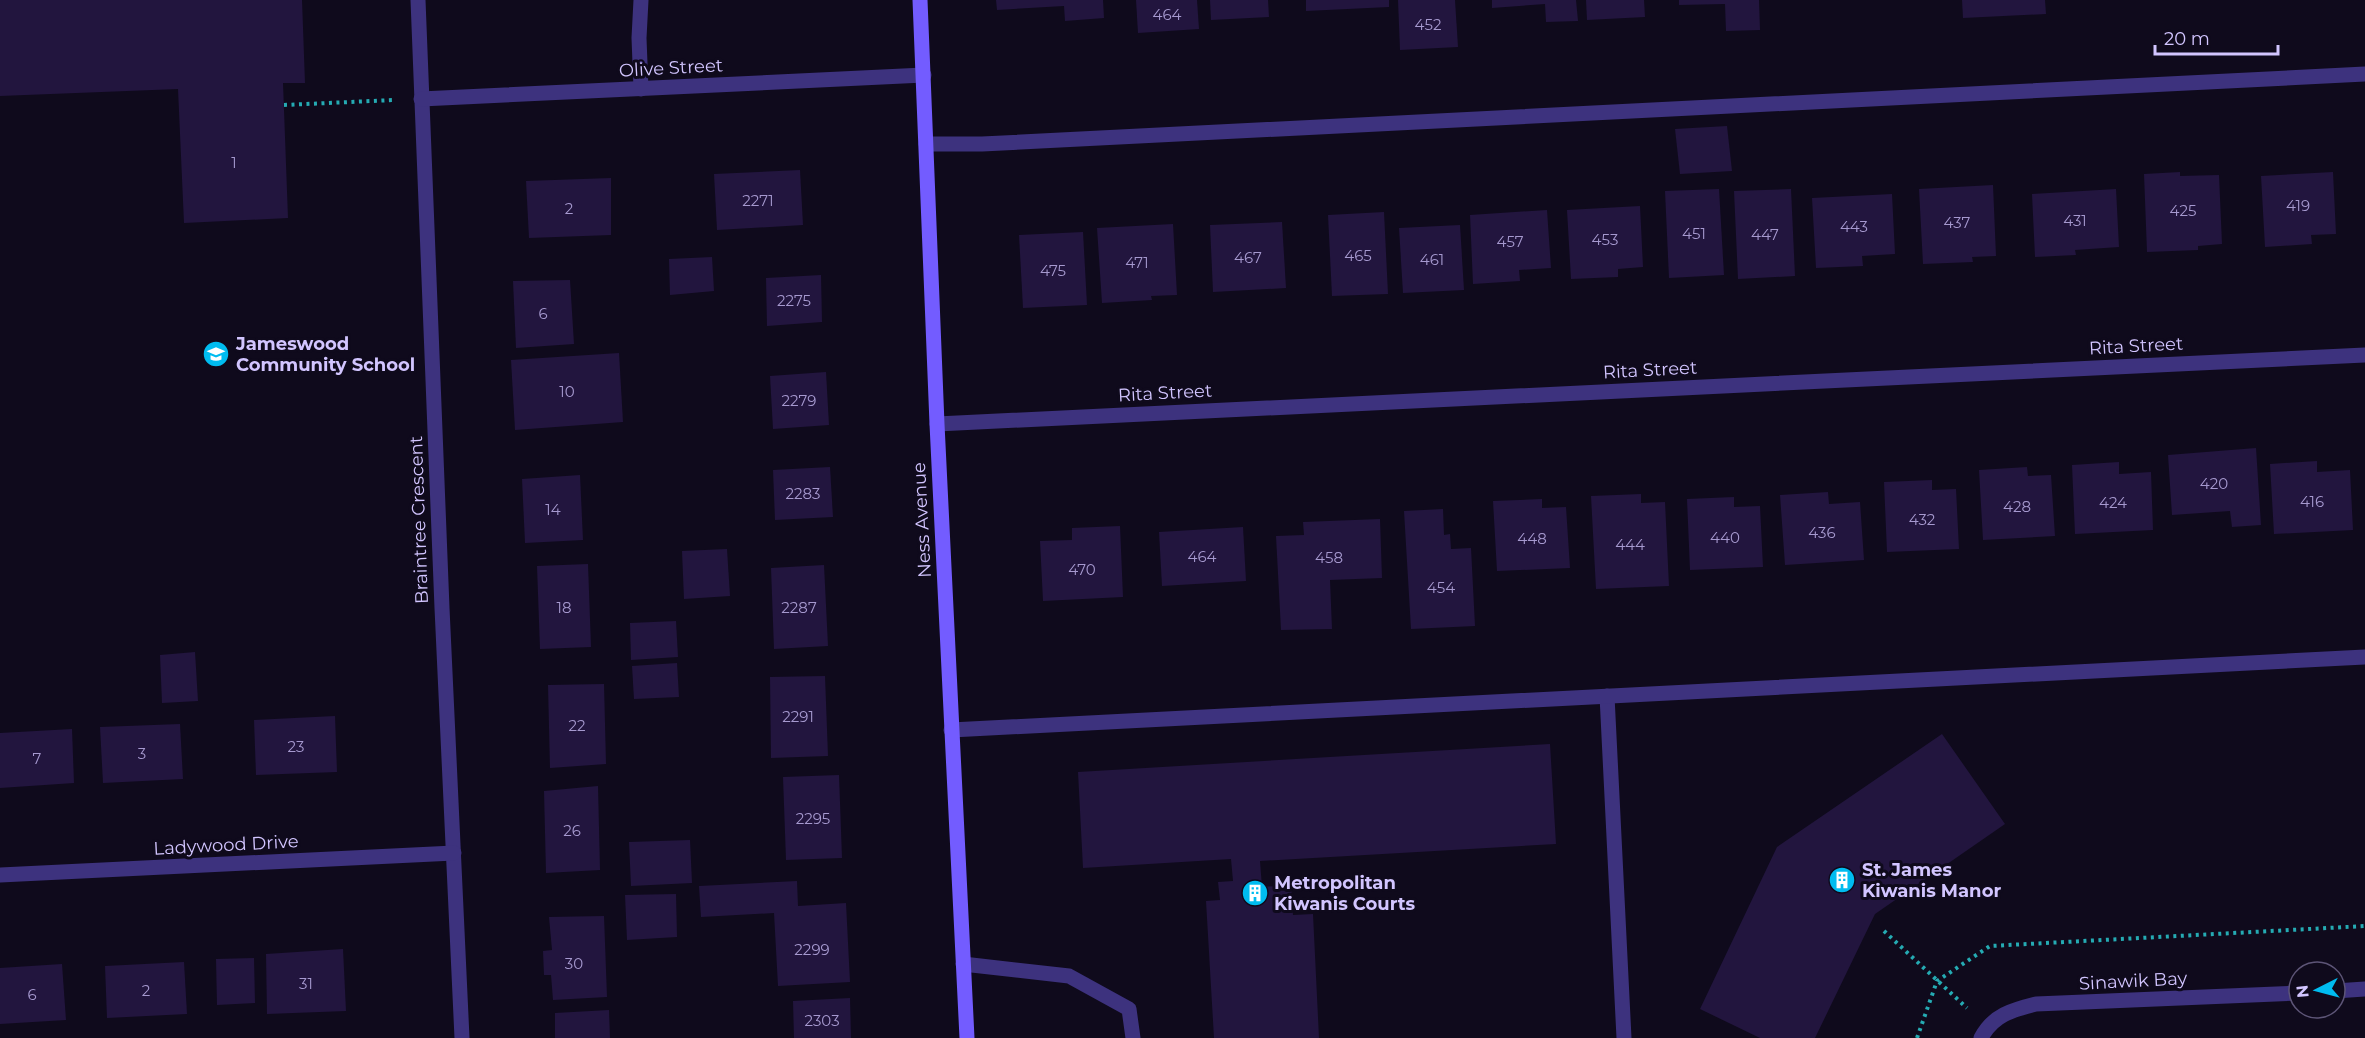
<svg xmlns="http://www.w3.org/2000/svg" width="2365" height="1038" font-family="Montserrat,sans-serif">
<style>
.building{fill:#22153e}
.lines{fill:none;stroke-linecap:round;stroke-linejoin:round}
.path{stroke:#25abb3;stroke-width:4;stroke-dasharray:3 4.5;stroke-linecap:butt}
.lane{stroke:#3d327e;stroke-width:15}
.street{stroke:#3d327e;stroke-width:15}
.secondary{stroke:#735cff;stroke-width:15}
.labels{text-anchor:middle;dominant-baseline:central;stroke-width:6;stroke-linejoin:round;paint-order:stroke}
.number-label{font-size:15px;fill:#a699cf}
.street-label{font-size:18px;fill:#d2c5ff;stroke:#0f0a1c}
.poi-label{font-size:18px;font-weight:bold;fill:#d2c5ff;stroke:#0f0a1c;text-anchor:start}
</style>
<rect width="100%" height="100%" fill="#0f0a1c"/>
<g class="building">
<path d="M0,0H302L305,83H283L288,218L184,223L178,89L0,96Z"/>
<path d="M996,0H1103L1104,18L1065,21L1064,6L997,10Z"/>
<path d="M1136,0H1197L1199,29L1138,33Z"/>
<path d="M1210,0H1268L1269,17L1211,20Z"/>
<path d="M1306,0H1389V7L1306,11Z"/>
<path d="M1398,0H1455L1458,47L1400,50Z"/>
<path d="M1492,0H1576L1578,21L1546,22L1545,4L1492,8Z"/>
<path d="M1586,0H1644L1645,17L1587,20Z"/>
<path d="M1679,0H1759L1760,30L1726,31L1725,4L1679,5Z"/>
<path d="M1962,0H2045L2046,14L1963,18Z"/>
<path d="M1727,126L1732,171L1680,174L1675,129Z"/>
<path d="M800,170L803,225L717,230L714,174Z"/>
<path d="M2180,172V176L2219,175L2222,244L2198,246V250L2147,252L2144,174Z"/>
<path d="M2333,172L2336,234L2311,235L2312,244L2265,247L2261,176Z"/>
<path d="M611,178V235L529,238L526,181Z"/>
<path d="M1993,185L1996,256L1972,257L1973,262L1923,264L1919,189Z"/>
<path d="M1719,189L1724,275L1669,278L1665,191Z"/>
<path d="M1791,189L1795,276L1738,279L1734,191Z"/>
<path d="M2116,189L2119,247L2075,250L2076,255L2035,257L2032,194Z"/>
<path d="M1892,194L1895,254L1862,256L1863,266L1816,268L1812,198Z"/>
<path d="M1640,206L1643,267L1618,269V277L1571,279L1567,210Z"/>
<path d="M1547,210L1551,268L1519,270L1520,281L1473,284L1470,215Z"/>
<path d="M1384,212L1388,294L1332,296L1328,215Z"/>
<path d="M1282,222L1286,288L1213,292L1210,225Z"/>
<path d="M1173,224L1177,295L1151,296L1152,300L1102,303L1097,228Z"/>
<path d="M1460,225L1464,290L1403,293L1399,228Z"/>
<path d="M1083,232L1087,305L1023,308L1019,235Z"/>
<path d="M712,257L714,291L670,295L669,259Z"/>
<path d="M821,275L822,322L767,326L766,278Z"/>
<path d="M570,280L574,344L516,348L513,281Z"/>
<path d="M619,353L623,422L515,430L511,360Z"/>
<path d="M826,372L829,425L773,429L770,376Z"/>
<path d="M2256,448L2261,525L2232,527L2230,511L2172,515L2168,455Z"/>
<path d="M2317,461V472L2350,470L2353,530L2274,534L2270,464Z"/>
<path d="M2119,462V474L2151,472L2153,530L2075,534L2072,465Z"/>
<path d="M830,467L833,517L775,520L773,470Z"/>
<path d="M2027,467L2028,476L2051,475L2055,536L1983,540L1979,470Z"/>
<path d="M580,475L583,540L525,543L522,479Z"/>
<path d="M1932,480V490L1956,489L1959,549L1887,552L1884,482Z"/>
<path d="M1828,492L1829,504L1860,502L1864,560L1785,565L1780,495Z"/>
<path d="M1641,494V503L1665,502L1669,586L1596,589L1591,496Z"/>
<path d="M1734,497V507L1760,506L1763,567L1690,570L1687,499Z"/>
<path d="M1542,499V508L1566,507L1570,568L1497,571L1493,501Z"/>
<path d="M1443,509L1444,535L1450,534L1451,549L1471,548L1475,626L1411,629L1404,511Z"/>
<path d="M1380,519L1382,578L1330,580L1332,629L1281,630L1276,536L1304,535L1303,522Z"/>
<path d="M1120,526L1123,597L1043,601L1040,541L1072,540V528Z"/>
<path d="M1243,527L1246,581L1162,586L1159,532Z"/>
<path d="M727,549L730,596L684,599L682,551Z"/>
<path d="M588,564L591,647L540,649L537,566Z"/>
<path d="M824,565L828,646L774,649L771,568Z"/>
<path d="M676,621L678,657L631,660L630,623Z"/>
<path d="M195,652L198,701L162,703L160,655Z"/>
<path d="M677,663L679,697L634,699L632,666Z"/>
<path d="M825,676L828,756L771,758L770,677Z"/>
<path d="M604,684L606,764L550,768L548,685Z"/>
<path d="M335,716L337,772L256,775L254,720Z"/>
<path d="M180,724L183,779L103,783L100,727Z"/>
<path d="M72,729L74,783L0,788V733Z"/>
<path d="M1942,734L2005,824L1875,914L1815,1038H1760L1700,1009L1777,847Z"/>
<path d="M1550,744L1556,844L1260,861L1262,887L1291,885L1293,915L1313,914L1319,1038H1214L1206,901L1220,900L1218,882L1233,881L1231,859L1083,868L1078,772Z"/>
<path d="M839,775L842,858L786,860L783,777Z"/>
<path d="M598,786L600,870L546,873L544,791Z"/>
<path d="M690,840L692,883L631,886L629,842Z"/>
<path d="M797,881L798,906L846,903L850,982L778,986L774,913L701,917L699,886Z"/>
<path d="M676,894L677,937L627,940L625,895Z"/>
<path d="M604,916L607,997L553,1000L551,975H544L543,951L552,950L549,917Z"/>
<path d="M343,949L346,1011L267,1014L266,954Z"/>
<path d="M254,958L255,1003L217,1005L216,959Z"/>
<path d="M184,962L187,1014L107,1018L105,966Z"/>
<path d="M62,964L66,1020L0,1024V968Z"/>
<path d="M850,998L851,1038H794L793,1001Z"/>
<path d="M609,1010L610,1038H555V1013Z"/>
</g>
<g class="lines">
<g class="path">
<path d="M284,105L394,100"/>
<path d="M1884,931L1967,1008"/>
<path d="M1917,1038L1937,981L1990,946L2365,926"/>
</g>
<g class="lane">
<path d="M641,0L639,38L641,89"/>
<path d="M926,144H982L2365,74"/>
<path d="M1607,696L1624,1038"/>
<path d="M951,730L2365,657"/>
<path d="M963,964L1069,976L1129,1009L1133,1038"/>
</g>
<g class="street">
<path d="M418,0L442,608L462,1038"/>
<path d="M421,99L924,75"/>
<path d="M937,424L2365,355"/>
<path d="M0,875L454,853"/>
<path d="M2335,991L2365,989"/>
<path d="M1981,1038C1993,1015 2012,1010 2036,1004L2299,993"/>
</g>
<path class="secondary" d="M920,0L937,424L967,1038"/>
</g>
<defs>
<symbol id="school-disc" viewBox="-11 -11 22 22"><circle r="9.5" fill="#00bcf0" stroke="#0f0a1c"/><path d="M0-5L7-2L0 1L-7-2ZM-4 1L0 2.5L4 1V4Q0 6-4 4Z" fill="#fff"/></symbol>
<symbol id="building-disc" viewBox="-11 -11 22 22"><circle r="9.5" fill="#00bcf0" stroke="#0f0a1c"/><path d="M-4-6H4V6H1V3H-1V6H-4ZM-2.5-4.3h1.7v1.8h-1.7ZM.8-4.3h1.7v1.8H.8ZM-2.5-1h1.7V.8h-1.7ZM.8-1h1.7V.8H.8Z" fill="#fff"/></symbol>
</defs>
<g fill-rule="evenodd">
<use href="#school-disc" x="201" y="339" width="30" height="30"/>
<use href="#building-disc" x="1827" y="865" width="30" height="30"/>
<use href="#building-disc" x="1240" y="878" width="30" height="30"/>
</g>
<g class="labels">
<g class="number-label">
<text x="1167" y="14">464</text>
<text x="1428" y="24">452</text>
<text x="234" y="162">1</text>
<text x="758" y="200">2271</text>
<text x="2298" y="205">419</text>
<text x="569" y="208">2</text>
<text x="2183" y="210">425</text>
<text x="2075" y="220">431</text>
<text x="1957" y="222">437</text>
<text x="1854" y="226">443</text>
<text x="1694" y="233">451</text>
<text x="1765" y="234">447</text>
<text x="1605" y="239">453</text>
<text x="1510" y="241">457</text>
<text x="1358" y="255">465</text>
<text x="1248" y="257">467</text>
<text x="1432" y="259">461</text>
<text x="1137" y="262">471</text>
<text x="1053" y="270">475</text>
<text x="794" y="300">2275</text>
<text x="543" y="313">6</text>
<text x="567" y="391">10</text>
<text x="799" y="400">2279</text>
<text x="2214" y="483">420</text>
<text x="803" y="493">2283</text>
<text x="2312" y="501">416</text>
<text x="2113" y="502">424</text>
<text x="2017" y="506">428</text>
<text x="553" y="509">14</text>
<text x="1922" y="519">432</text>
<text x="1822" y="532">436</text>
<text x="1725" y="537">440</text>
<text x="1532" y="538">448</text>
<text x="1630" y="544">444</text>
<text x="1202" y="556">464</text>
<text x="1329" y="557">458</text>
<text x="1082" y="569">470</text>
<text x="1441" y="587">454</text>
<text x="564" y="607">18</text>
<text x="799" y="607">2287</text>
<text x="798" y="716">2291</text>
<text x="577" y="725">22</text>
<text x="296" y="746">23</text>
<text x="142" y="753">3</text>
<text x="37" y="758">7</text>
<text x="813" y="818">2295</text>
<text x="572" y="830">26</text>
<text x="812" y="949">2299</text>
<text x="574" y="963">30</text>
<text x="306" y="983">31</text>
<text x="146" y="990">2</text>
<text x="32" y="994">6</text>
<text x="822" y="1020">2303</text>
</g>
<g class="street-label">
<text transform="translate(671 68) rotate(-3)">Olive Street</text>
<text transform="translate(2136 346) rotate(-3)">Rita Street</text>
<text transform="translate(1650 370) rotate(-3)">Rita Street</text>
<text transform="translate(1165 393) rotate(-3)">Rita Street</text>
<text transform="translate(419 520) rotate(-92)">Braintree Crescent</text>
<text transform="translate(922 520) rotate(-93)">Ness Avenue</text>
<text transform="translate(226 845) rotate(-3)">Ladywood Drive</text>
<text transform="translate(2133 981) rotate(-3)">Sinawik Bay</text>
</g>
<g class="poi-label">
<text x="236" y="344">Jameswood<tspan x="236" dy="21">Community School</tspan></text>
<text x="1862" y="870">St. James<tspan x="1862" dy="21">Kiwanis Manor</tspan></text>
<text x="1274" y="883">Metropolitan<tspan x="1274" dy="21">Kiwanis Courts</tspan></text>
</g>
</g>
<g transform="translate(2317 990) rotate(264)"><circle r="28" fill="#0f0a1c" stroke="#5d5577" stroke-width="1.5"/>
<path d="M0-4.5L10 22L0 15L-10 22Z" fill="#00bcf0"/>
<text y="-9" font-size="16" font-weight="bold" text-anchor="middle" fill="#d2c5ff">N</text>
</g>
<path d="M2155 45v9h123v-9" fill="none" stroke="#d2c5ff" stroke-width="3"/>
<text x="2164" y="45" font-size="18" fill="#d2c5ff" stroke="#0f0a1c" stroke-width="4.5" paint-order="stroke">20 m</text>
</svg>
